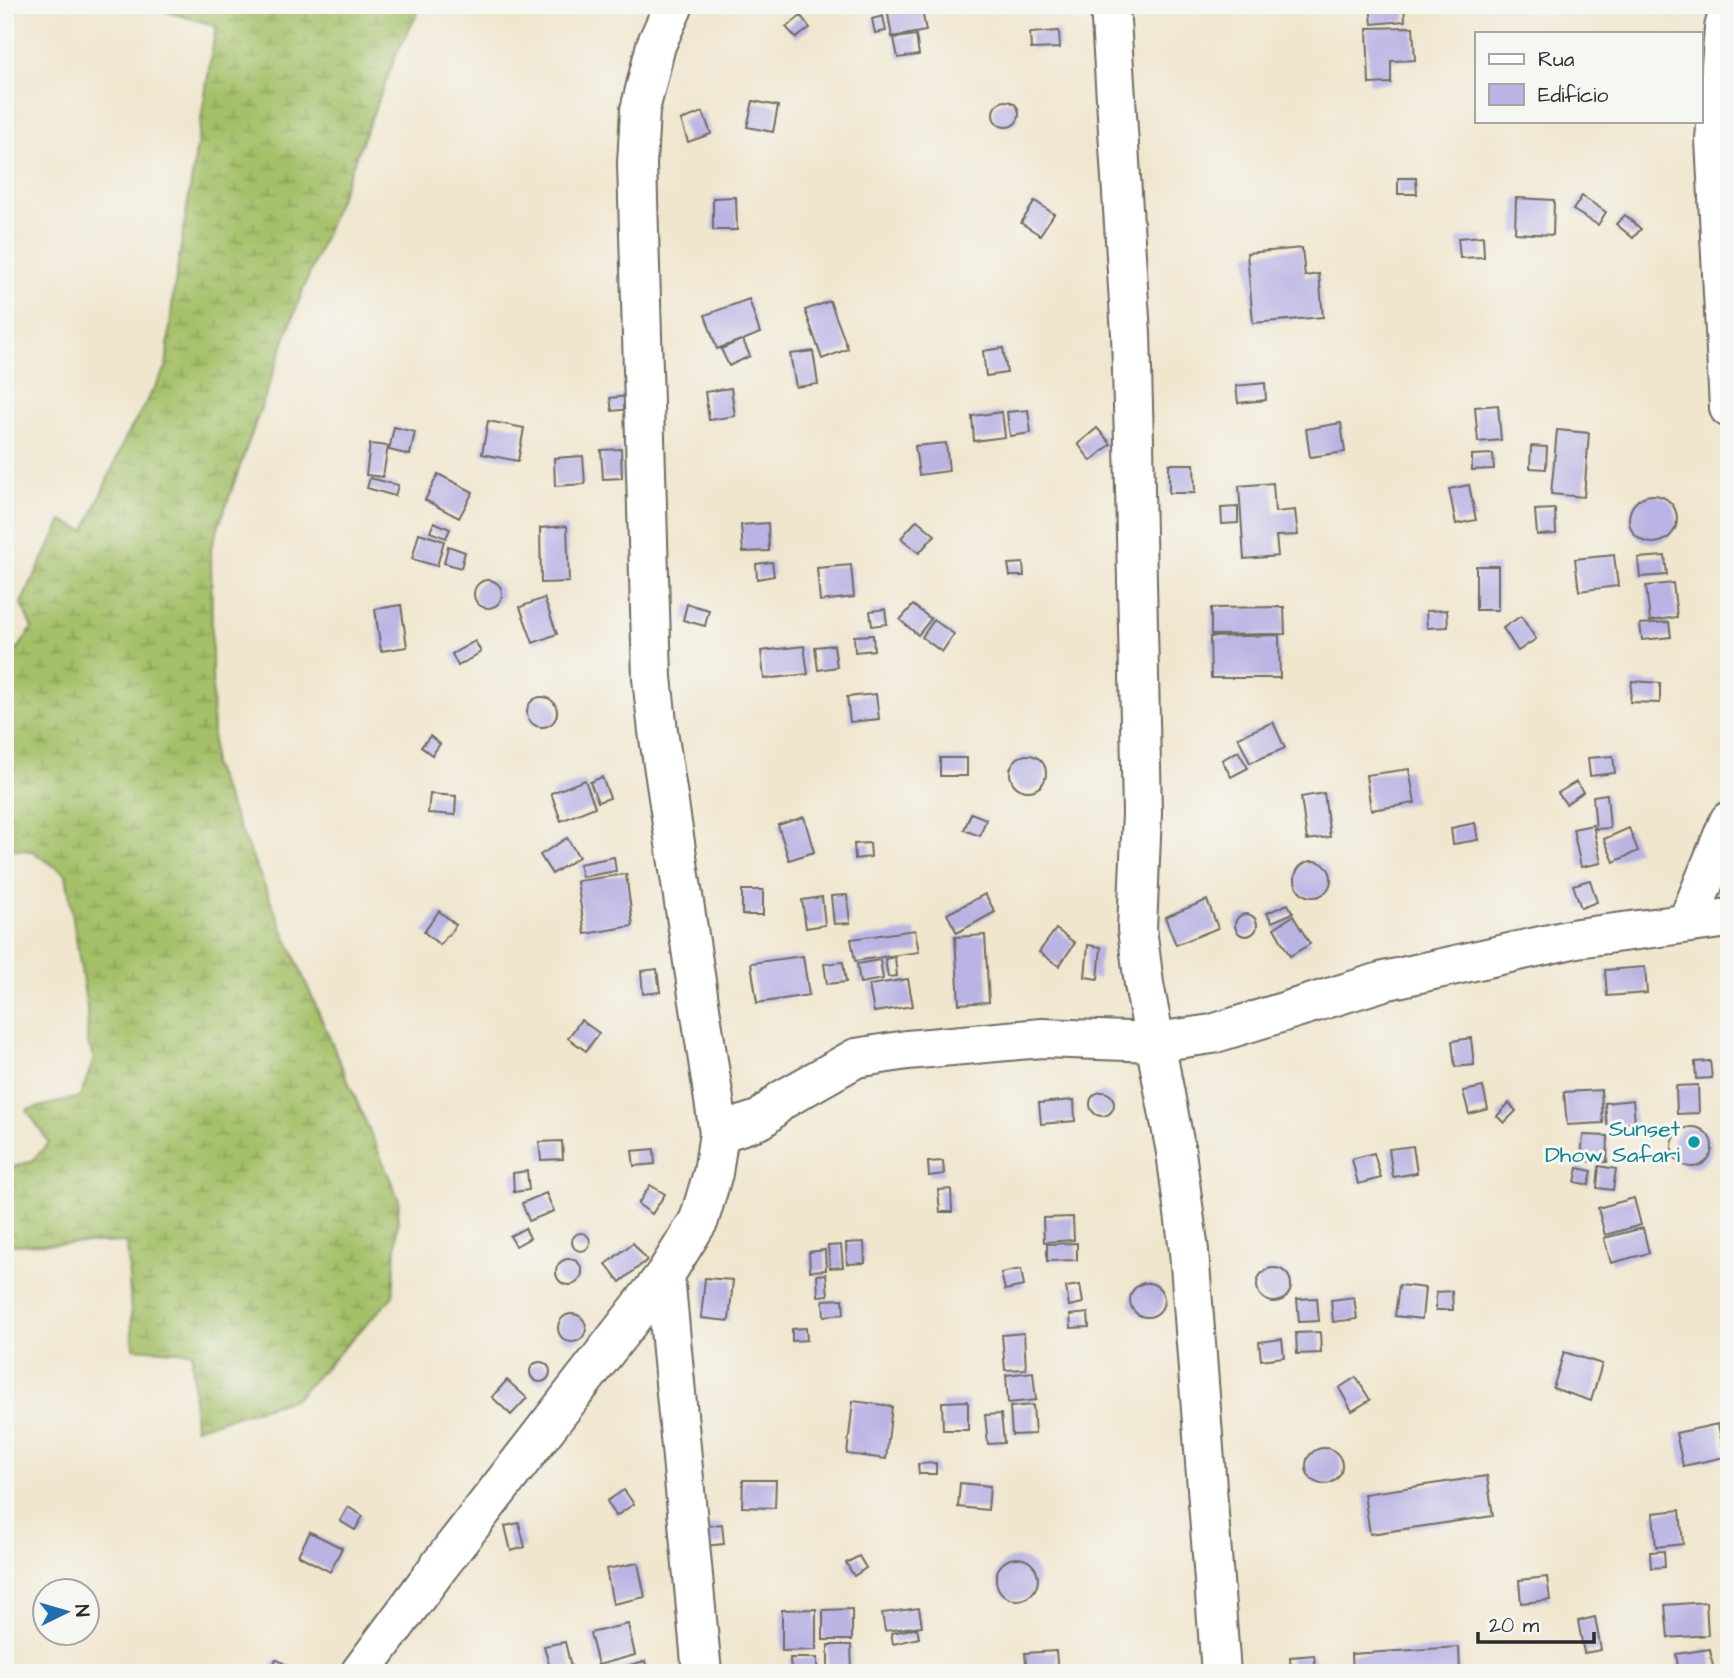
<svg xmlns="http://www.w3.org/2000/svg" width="1734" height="1678" font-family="'Architects Daughter',sans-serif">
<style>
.wetland{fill:url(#wetland-marsh);stroke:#687649;stroke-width:2}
.building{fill:#bab3e3}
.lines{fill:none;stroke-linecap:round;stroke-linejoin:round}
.minor-casing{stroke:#706c64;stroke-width:42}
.minor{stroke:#fff;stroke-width:38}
.culture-dot{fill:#0f9aa8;stroke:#f6f6f2;stroke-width:2.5}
.labels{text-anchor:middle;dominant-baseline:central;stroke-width:6;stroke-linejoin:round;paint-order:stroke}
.culture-label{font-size:23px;fill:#0d838f;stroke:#f6f6f2;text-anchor:end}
</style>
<defs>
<pattern id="wetland-marsh" width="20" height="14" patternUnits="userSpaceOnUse" patternTransform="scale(1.75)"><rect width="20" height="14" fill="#a4c067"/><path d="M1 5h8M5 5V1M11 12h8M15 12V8" fill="none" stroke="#869c55"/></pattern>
</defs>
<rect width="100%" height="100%" fill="#f6f6f2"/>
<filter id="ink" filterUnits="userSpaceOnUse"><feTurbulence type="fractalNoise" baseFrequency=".0143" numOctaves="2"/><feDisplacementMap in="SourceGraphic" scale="14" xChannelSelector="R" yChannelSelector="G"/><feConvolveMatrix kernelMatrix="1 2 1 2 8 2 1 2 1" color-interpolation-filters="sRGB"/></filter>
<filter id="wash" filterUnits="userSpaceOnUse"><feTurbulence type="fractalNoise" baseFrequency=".00686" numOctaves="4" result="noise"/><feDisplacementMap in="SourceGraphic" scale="28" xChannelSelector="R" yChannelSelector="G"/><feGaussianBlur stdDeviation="1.57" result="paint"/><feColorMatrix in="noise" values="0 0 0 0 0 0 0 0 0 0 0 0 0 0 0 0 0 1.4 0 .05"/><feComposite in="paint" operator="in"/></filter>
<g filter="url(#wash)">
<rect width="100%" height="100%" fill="#f0e6ce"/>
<path class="wetland" d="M145,5H422L397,53L298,303L211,548L213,766L399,1200L393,1296L296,1398L195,1428L192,1352L133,1348L127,1242L5,1245V1170L32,1161L49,1143L27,1110L80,1097L94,1059L87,1041L88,1015L66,874L32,851L5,848V659L18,649L32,628L21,603L62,521L85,531L126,437L166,368L173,296L216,26Z"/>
<g id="blocks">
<g class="building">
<path d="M910,5H921L926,31L892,37L887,9Z"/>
<path d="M1370,5H1404L1405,21L1372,24Z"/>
<path d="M801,16L810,28L796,38L786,27Z"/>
<path d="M883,16L886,31L875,33L872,19Z"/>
<path d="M1413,27L1415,60L1391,61V83L1369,84L1367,28Z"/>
<path d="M1059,31L1060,48L1031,49L1030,33Z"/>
<path d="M916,35L919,55L898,58L894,38Z"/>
<path d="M753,101L778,106L773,132L747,127Z"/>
<circle cx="1006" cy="114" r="13"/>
<path d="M703,112L711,134L688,142L681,120Z"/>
<path d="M1398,178H1416L1417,194H1398Z"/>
<path d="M1582,196L1606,212L1598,225L1573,210Z"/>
<path d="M736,197L737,230H713V198Z"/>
<path d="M1516,198L1554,200L1553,235L1515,233Z"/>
<path d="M1035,201L1054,214L1040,235L1021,223Z"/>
<path d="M1625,215L1641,229L1633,238L1616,224Z"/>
<path d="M1483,236L1484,257L1460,258L1458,238Z"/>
<path d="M1302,248L1305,276L1319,274L1323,317L1253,323L1247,253Z"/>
<path d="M749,299L760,333L743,340L750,356L729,366L721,349L741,340L717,349L705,315Z"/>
<path d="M830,301L848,349L822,359L805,310Z"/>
<path d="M1003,348L1007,373L986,376L983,351Z"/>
<path d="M813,351L818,384L796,387L790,354Z"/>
<path d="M1265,383L1266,400L1238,403L1236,386Z"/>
<path d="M731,388L735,416L709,420L705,392Z"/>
<path d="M628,396L630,409L612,411L610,398Z"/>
<path d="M1498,405L1501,440L1478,442L1475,407Z"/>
<path d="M1028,410L1031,433L1010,436L1007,412Z"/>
<path d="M1002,412L1005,437L974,441L972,416Z"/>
<path d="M488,421L524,428L518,461L482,454Z"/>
<path d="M1341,423L1345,452L1310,457L1306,429Z"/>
<path d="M394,427L415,432L410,455L389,450Z"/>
<path d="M1097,428L1111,444L1091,461L1078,444Z"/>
<path d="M1557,430L1589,433L1584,497L1551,494Z"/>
<path d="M946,443L949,471L919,475L915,446Z"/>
<path d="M370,444L388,446L383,477L366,475Z"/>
<path d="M1531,446L1547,447L1546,469L1530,468Z"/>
<path d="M621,449L622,478L603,479L601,450Z"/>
<path d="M1493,454L1494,469L1472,470V455Z"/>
<path d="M583,456L585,484L555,486L554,458Z"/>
<path d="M1169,464H1194L1195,493H1169Z"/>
<path d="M438,474L473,492L459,518L425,500Z"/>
<path d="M370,478L398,485L395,496L367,488Z"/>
<path d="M1273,483L1275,512L1295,510L1298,535L1276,536L1278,556L1244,559L1239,486Z"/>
<path d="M1469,485L1476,520L1456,524L1449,489Z"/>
<circle cx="1653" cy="519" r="24"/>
<path d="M1238,507V523L1222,524L1221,508Z"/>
<path d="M1555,509L1556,534L1537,535L1535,510Z"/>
<path d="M917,520L935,535L919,553L901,538Z"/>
<path d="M434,522L450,529L446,538L430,532Z"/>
<path d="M768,523L769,551L743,552L741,525Z"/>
<path d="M567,526L569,582L541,583L540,528Z"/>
<path d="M419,533L444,541L437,566L412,559Z"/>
<path d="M448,546L465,552L461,568L444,563Z"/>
<path d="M1614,555L1618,586L1579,591L1575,559Z"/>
<path d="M1665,556L1667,575L1640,577L1638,558Z"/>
<path d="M772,562L774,576L757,579L756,564Z"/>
<path d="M1023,563L1024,576H1010L1008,564Z"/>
<path d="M851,565L854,597L820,601L817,568Z"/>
<rect x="1476" y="566" width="22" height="44"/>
<circle cx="488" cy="594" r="14"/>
<path d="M1673,583L1677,617L1650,621L1646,586Z"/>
<path d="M544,598L557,634L533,643L520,607Z"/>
<path d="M687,604L709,610L705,626L683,620Z"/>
<path d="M401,605L407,647L381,651L375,609Z"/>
<path d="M913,605L931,619L918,635L900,620Z"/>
<path d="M1284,607L1285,634L1211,635V608Z"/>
<path d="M885,609L887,624L872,626L870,611Z"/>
<path d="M1447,610L1448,627L1427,628L1426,611Z"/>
<path d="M1521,616L1536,639L1518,651L1503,628Z"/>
<path d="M934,620L954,634L942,652L922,637Z"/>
<path d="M1669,622L1671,637L1642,640L1640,624Z"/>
<path d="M873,635L874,650L855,652L854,636Z"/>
<path d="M1279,635L1280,678H1211L1210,637Z"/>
<path d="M475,641L481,652L458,666L452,654Z"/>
<path d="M834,645L837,667L818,670L815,647Z"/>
<path d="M804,646L808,674L764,679L761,651Z"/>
<path d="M1632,681L1660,683V703L1630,702Z"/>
<path d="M876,694L879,719L850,722L847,697Z"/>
<circle cx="542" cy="712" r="15"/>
<path d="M1273,722L1285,748L1250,763L1238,737Z"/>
<path d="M430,736L440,744L432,755L421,747Z"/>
<path d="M1238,751L1248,768L1231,777L1222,760Z"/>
<circle cx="1028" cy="773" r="18"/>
<path d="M1613,756L1615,773L1590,776L1588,758Z"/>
<rect x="940" y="758" width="27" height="18"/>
<path d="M1409,769L1415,803L1371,810L1366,775Z"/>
<path d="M602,777L610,798L598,802L590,782Z"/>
<path d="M585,780L595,807L561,821L551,793Z"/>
<path d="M1576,782L1583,792L1566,804L1558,793Z"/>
<path d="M1324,793L1330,837L1307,840L1301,797Z"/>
<path d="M430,794L456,796L455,815L428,813Z"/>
<path d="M1607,794L1610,828L1596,829L1593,796Z"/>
<path d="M971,813L986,819L980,836L964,830Z"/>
<path d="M804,817L814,852L789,860L778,825Z"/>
<path d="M1475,823L1478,840L1453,844L1451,828Z"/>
<path d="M1593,825L1601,863L1581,867L1573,829Z"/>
<path d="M1629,828L1638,851L1614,862L1604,839Z"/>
<path d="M567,838L579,857L552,874L540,855Z"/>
<path d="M870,843L871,857L855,859L854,844Z"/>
<path d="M614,857L616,871L582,877L579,864Z"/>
<circle cx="1313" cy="879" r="18"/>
<path d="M626,874L633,926L585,934L577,881Z"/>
<path d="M1590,880L1597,902L1581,908L1573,885Z"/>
<rect x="742" y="890" width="21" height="25"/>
<path d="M985,894L995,912L957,933L947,914Z"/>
<path d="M847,895L850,923L834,924L831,896Z"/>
<path d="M822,897L825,925L806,928L802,900Z"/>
<path d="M1207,900L1218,928L1176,945L1165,917Z"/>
<path d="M1288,904L1293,913L1272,922L1267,913Z"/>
<path d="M439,911L456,925L440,945L424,932Z"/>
<circle cx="1246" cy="925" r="11"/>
<path d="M1293,916L1310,944L1290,956L1274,928Z"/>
<path d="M1056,929L1075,943L1059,966L1039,952Z"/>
<path d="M915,930L919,952L855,961L851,939Z"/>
<path d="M985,935L989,1002L959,1004L955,937Z"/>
<path d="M1088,945L1101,947L1098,979L1085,977Z"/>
<path d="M803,956L809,995L757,1003L751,963Z"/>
<path d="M895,957L897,976L888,977L885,959Z"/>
<path d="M880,960L883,979L860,983L857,964Z"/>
<path d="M843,962L846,982L827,984L824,964Z"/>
<path d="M1645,967L1647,993L1607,996L1605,970Z"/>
<path d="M657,969L660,992L643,994L641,971Z"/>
<path d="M908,979L913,1006L874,1012L869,985Z"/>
<path d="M581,1020L599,1033L586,1051L568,1038Z"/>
<path d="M1471,1038L1474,1065L1455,1067L1452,1041Z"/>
<path d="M1710,1061L1712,1078L1696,1079L1695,1062Z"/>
<path d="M1698,1085L1699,1113L1677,1114L1676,1086Z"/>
<path d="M1483,1087L1488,1109L1469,1114L1463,1091Z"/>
<path d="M1601,1090L1603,1123L1567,1125L1564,1092Z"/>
<circle cx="1102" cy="1104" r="12"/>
<path d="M1074,1100L1075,1121L1041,1124L1039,1103Z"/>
<path d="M1633,1100L1635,1123L1607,1125L1605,1103Z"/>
<path d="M1509,1103L1516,1111L1504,1123L1497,1116Z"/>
<circle cx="1692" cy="1147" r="20"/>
<path d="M1583,1135L1608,1136L1607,1162L1581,1161Z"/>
<path d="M562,1141L563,1159L541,1160L539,1142Z"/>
<path d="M1413,1146L1417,1173L1393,1177L1389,1149Z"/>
<path d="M654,1149L655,1164L634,1166L632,1151Z"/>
<path d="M1374,1153L1381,1178L1358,1184L1352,1159Z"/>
<path d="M943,1161L944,1174L929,1176L928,1162Z"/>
<path d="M1599,1166L1616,1169L1613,1190L1597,1188Z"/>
<path d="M1578,1168L1592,1171L1589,1185L1575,1182Z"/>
<path d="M527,1171L529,1190L514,1192L513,1173Z"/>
<path d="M650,1185L665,1194L652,1214L638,1204Z"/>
<path d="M951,1189L952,1212H940L938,1190Z"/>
<path d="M546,1193L554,1211L529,1221L522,1203Z"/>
<path d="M1634,1198L1641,1225L1605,1235L1598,1208Z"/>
<path d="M1073,1217L1074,1240L1044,1242L1043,1218Z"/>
<path d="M525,1228L530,1238L516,1246L510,1236Z"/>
<path d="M1643,1228L1649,1253L1611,1263L1604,1238Z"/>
<circle cx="581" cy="1242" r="9"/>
<path d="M864,1242L865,1263L847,1264L846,1243Z"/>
<path d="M633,1243L647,1260L620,1282L606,1264Z"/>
<path d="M1077,1243V1260L1047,1261V1244Z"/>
<path d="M841,1245L843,1267L830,1268L828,1246Z"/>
<path d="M825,1250L826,1270L810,1271L809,1252Z"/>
<circle cx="569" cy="1272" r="13"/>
<circle cx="1274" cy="1285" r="17"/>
<path d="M1021,1269L1024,1286L1005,1290L1001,1273Z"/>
<path d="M826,1274L828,1295L818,1296L817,1275Z"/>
<path d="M705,1278L733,1280L729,1321L701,1318Z"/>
<circle cx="1147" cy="1300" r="17"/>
<path d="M1080,1285L1083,1303L1069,1306L1066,1287Z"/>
<path d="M1399,1285L1425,1288L1422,1319L1395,1316Z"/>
<path d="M1452,1291L1453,1310H1436V1292Z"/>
<path d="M1354,1297L1357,1319L1333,1322L1331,1300Z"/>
<path d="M1317,1298L1319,1321L1299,1322L1297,1299Z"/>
<path d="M843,1299L844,1314L824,1316L823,1300Z"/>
<path d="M1088,1313L1089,1327L1071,1328L1070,1315Z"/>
<circle cx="572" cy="1328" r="14"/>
<path d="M806,1328L807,1340L792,1341V1329Z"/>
<path d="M1320,1332L1321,1353L1297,1354L1296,1333Z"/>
<path d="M1024,1333L1026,1369L1005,1370L1002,1335Z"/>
<path d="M1282,1339L1284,1357L1261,1360L1259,1342Z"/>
<path d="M1564,1352L1602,1364L1591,1401L1553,1388Z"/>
<circle cx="540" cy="1372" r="10"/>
<path d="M1033,1372L1036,1400L1008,1403L1006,1375Z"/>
<path d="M1356,1377L1370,1400L1352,1411L1339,1388Z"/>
<path d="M507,1380L527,1398L511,1415L492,1397Z"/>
<path d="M853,1401L892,1406L886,1459L847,1454Z"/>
<path d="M968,1401V1430H943L942,1402Z"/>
<path d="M1033,1405L1035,1434L1012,1435L1010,1407Z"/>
<path d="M1001,1414L1004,1443L988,1444L985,1415Z"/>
<path d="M1718,1424L1725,1457L1683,1466L1676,1433Z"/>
<circle cx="1324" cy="1466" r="18"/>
<path d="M936,1463V1474H919L918,1464Z"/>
<path d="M1487,1476L1493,1516L1370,1534L1364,1494Z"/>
<path d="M743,1480H776L775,1508L742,1507Z"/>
<path d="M960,1483L990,1486L988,1510L958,1507Z"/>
<path d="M624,1490L634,1504L616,1516L607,1501Z"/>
<path d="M348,1507L363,1516L355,1530L340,1521Z"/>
<path d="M1680,1510L1683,1544L1656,1547L1653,1513Z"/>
<path d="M519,1523L525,1547L511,1551L505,1526Z"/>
<path d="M722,1524L724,1544L704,1546L702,1527Z"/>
<path d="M310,1532L342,1548L330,1572L298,1555Z"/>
<path d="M1664,1551L1665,1567L1651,1568L1650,1552Z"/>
<path d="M859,1556L866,1568L854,1576L846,1563Z"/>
<circle cx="1017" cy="1579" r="21"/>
<path d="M638,1563L645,1597L613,1604L606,1569Z"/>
<path d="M1547,1577L1550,1600L1521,1603L1519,1580Z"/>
<path d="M1706,1602L1708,1635L1668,1638L1665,1605Z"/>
<path d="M919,1608L922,1626L885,1631L882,1613Z"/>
<path d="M816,1609V1650L782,1651V1610Z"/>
<path d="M852,1609V1640H823V1610Z"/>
<path d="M1595,1617L1601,1650L1584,1653L1578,1621Z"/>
<path d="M628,1624L635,1655L598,1665L590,1633Z"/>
<path d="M917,1628L919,1638L893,1644L891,1633Z"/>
<path d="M565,1642L571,1667L551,1672L544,1646Z"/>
<path d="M828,1645H851L852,1673H828Z"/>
<path d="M1459,1647L1460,1673H1352L1351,1654Z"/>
<path d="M1710,1649L1714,1673H1679L1676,1654Z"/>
<path d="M1056,1651L1058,1673H1027L1025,1653Z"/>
<path d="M1314,1655L1316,1673H1291L1290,1657Z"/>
<path d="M790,1658H817V1673H791Z"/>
<path d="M276,1659L301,1673H269Z"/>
<path d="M645,1661L648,1673H602V1672Z"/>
</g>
</g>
</g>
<g filter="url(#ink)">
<use href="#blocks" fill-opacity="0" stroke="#706c64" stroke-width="2"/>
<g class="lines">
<defs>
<g id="minor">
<path d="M1110,5L1131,334L1134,442L1142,813L1137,929L1144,984L1176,1152L1189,1251L1221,1673"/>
<path d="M1729,9L1724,28L1715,140L1729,408"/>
<path d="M1687,923L1729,821"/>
<path d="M719,1133L761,1119L782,1100L856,1058L907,1050L1042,1038L1156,1042L1212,1034L1384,981L1577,938L1729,918"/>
<path d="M665,1275L702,1673"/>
<path d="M360,1673L440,1565L665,1275L699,1220L713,1173L719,1133L658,731L652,678L637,164L640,110L656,45L674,5"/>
</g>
</defs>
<use href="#minor" class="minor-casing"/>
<use href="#minor" class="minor"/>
</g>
</g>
<circle class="culture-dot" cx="1694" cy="1142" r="7"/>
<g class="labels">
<g class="culture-label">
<text x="1680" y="1129">Sunset<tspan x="1680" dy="26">Dhow Safari</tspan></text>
</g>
</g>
<rect width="1734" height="1678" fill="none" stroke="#f6f6f2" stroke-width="28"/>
<rect x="1475" y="32" width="228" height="91" fill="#f6f6f2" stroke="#a5a5a2" stroke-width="2"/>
<rect x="1489" y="54" width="35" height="10" fill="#ffffff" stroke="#a5a5a2" stroke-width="2"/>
<text x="1538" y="66" font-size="21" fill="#2b2b2b">Rua</text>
<rect x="1489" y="84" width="35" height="21" fill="#bab3e3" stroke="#a5a5a2" stroke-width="2"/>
<text x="1538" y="102" font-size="21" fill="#2b2b2b">Edifício</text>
<g transform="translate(66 1612) rotate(85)"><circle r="33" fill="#f6f6f2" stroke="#a5a5a2" stroke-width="2"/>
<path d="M0-5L12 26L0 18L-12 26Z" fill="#1f6fb2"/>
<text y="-10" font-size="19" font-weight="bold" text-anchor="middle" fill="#2b2b2b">N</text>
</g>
<path d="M1478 1632v10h116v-10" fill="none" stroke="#2b2b2b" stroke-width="3.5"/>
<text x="1489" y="1632" font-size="21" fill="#2b2b2b" stroke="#f6f6f2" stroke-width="5" paint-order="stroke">20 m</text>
</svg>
